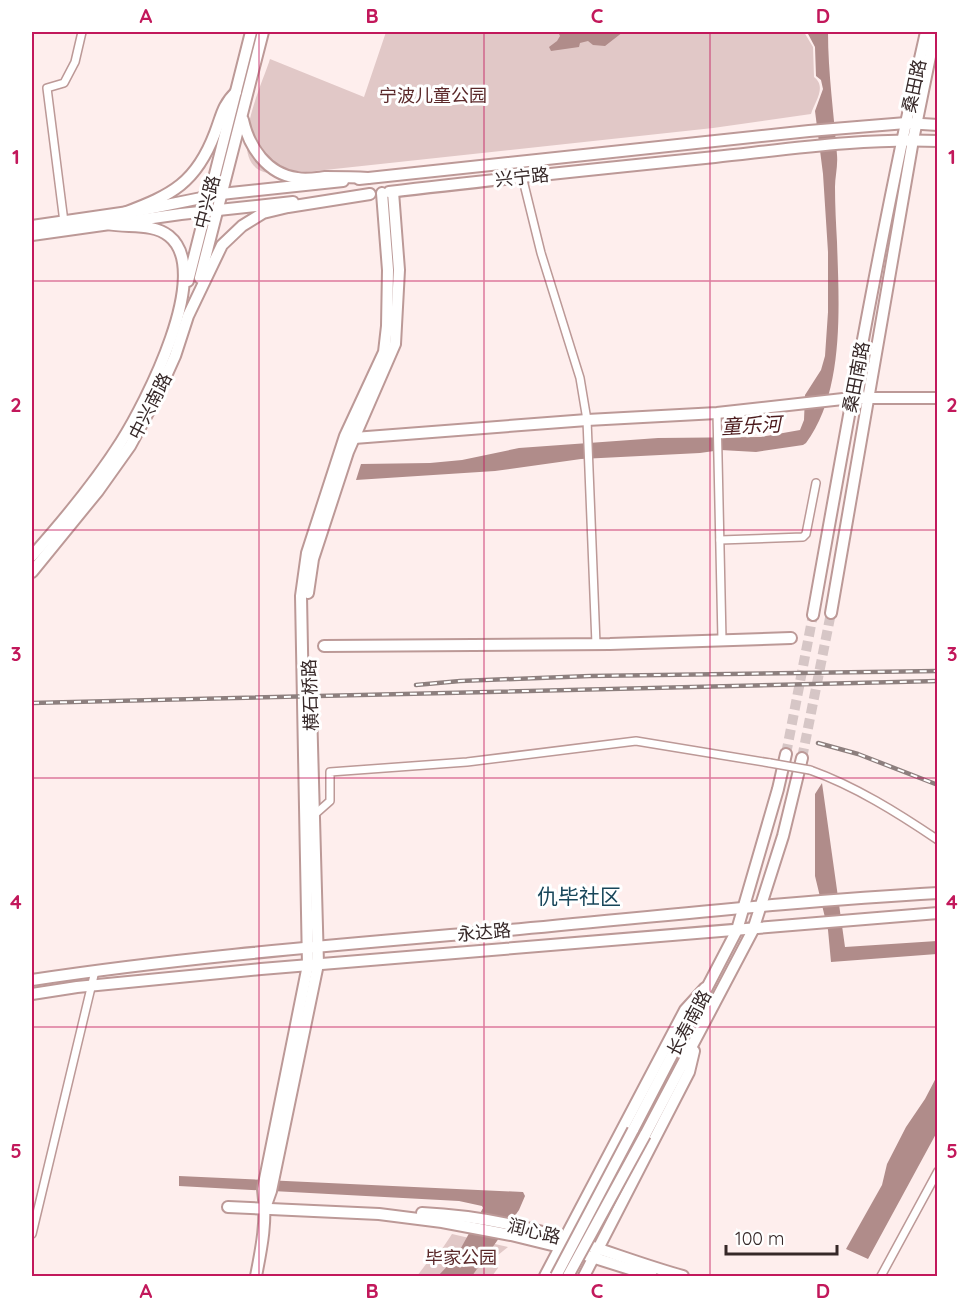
<svg xmlns="http://www.w3.org/2000/svg" width="969" height="1308" font-family="Quicksand,'Noto Sans SC',sans-serif">
<style>
.green{fill:#e1c8c7}
.water{fill:#b08c8a}
.lines{fill:none;stroke-linecap:round;stroke-linejoin:round}
.secondary-tunnel{stroke:#d6c6c6;stroke-width:10;stroke-dasharray:10 5;stroke-linecap:butt}
.street-casing{stroke:#bc9997;stroke-width:10}
.secondary-casing{stroke:#bc9997;stroke-width:14}
.primary-casing{stroke:#bc9997;stroke-width:14}
.street{stroke:#fff;stroke-width:7}
.secondary{stroke:#fff;stroke-width:10}
.primary{stroke:#fff;stroke-width:10}
.rail-casing{stroke:#8d7f7e;stroke-width:4.5}
.rail{stroke:#fff;stroke-width:2;stroke-dasharray:7;stroke-linecap:butt}
.street-bridge-casing{stroke:#bc9997;stroke-width:10;stroke-linecap:butt}
.secondary-bridge-casing{stroke:#bc9997;stroke-width:14;stroke-linecap:butt}
.street-bridge{stroke:#fff;stroke-width:7}
.secondary-bridge{stroke:#fff;stroke-width:10}
.grid{fill:none;stroke:#c2185b;stroke-width:1.5;stroke-opacity:0.55}
.labels{text-anchor:middle;dominant-baseline:central;stroke-width:6;stroke-linejoin:round;paint-order:stroke}
.street-label{font-size:18px;fill:#362828;stroke:#fff}
.park-label{font-size:18px;fill:#5b292a;stroke:#fff}
.water-label{font-size:20px;font-style:italic;fill:#4c1b1d;stroke:#fff}
.quarter-label{font-size:21px;fill:#18465a;stroke:#fff}
.neatline{fill:none;stroke:#c2185b;stroke-width:2}
.grid-label{font-size:20px;text-anchor:middle;font-weight:bold;fill:#c2185b}
</style>
<rect width="100%" height="100%" fill="#feeeed"/>
<g class="green">
<path d="M386,32H804L813,47L814,77C827,87 815,101 811,114L713,128L297,173C285,174 270,176 259,170C229,152 262,85 270,59L364,97Z"/>
<path d="M452,1234L508,1247L498,1255V1268L492,1276H417L433,1255L442,1249Z"/>
</g>
<g class="water">
<path d="M558,32H623L605,46L593,45L588,41L580,43L579,47L551,51L549,47L557,41L560,36Z"/>
<path d="M807,32H828C828,73 834,114 837,155C838,166 835,177 835,187C835,206 836,224 837,242C839,305 845,391 806,443L803,445L756,452L721,450L700,453L581,459L495,471L356,480L361,464L430,463L462,460L519,448L658,438L761,437L800,430L804,420L805,395L821,370L825,356L828,312V252L823,174L815,111L823,89L821,80L816,76L815,47Z"/>
<path d="M822,783L845,947L937,941V954L831,962L828,930L815,876V794Z"/>
<path d="M937,1076V1132L868,1259L846,1249L882,1185L887,1164L906,1127L925,1099Z"/>
<path d="M179,1176L523,1192L525,1196L519,1210L472,1276H438L456,1257L483,1208L482,1206L459,1201L179,1186Z"/>
</g>
<g class="lines">
<g class="secondary-tunnel">
<path d="M786,754L813,615"/>
<path d="M802,758L831,613"/>
</g>
<defs>
<g id="street">
<path d="M522,176L541,253L580,378L587,420L596,644"/>
<path d="M64,222L47,88L64,83L75,62L82,32"/>
<path d="M717,413L722,640"/>
<path d="M720,540L803,537L806,534L816,483"/>
<path d="M810,770C855,786 898,813 938,840"/>
<path d="M313,816L330,801V772L467,762L636,741L770,763"/>
<path d="M32,1234L95,971"/>
<path d="M881,1276L938,1171"/>
</g>
<g id="secondary">
<path d="M359,179L809,131L906,123L938,125"/>
<path d="M389,192C498,179 606,168 715,157C789,149 863,138 938,141"/>
<path d="M32,226L142,210L221,194L343,181"/>
<path d="M32,235L181,214L293,202"/>
<path d="M354,438L587,420L717,413L852,398H938"/>
<path d="M308,593L313,559L348,452L395,344L399,270L393,192"/>
<path d="M831,613L913,140L935,32"/>
<path d="M813,615C848,420 882,225 926,32"/>
<path d="M324,646L610,644L791,638"/>
<path d="M633,1130L737,930L778,789L786,754"/>
<path d="M645,1135L753,930L783,836L802,758"/>
<path d="M266,1205L271,1191L318,964L310,672"/>
<path d="M228,1207L379,1214L442,1222L511,1235L560,1247L652,1276"/>
<path d="M422,1213C467,1215 511,1223 554,1235C598,1247 639,1264 683,1276"/>
<path d="M256,1276C262,1246 267,1220 263,1189L308,965L301,596L307,553L345,436L384,352L387,326L388,270L382,193"/>
<path d="M545,1276L685,1010L705,988"/>
<path d="M584,1276L689,1072L694,1051"/>
</g>
<g id="primary">
<path d="M243,120C249,147 267,174 297,178C306,180 316,178 325,177C340,177 353,177 368,178"/>
<path d="M124,213C172,195 196,183 215,133C222,115 222,106 236,92"/>
<path d="M200,278L263,32"/>
<path d="M188,281L251,32"/>
<path d="M32,556C64,520 95,483 121,442C145,404 214,272 169,236C153,223 128,228 108,224"/>
<path d="M32,572L98,491L130,446L157,396L175,356L188,316L222,245L242,226L263,213L288,207L370,194"/>
<path d="M32,980C190,956 350,944 509,930C652,917 794,901 938,893"/>
<path d="M32,994L77,987L261,969L938,913"/>
</g>
</defs>
<use href="#street" class="street-casing"/>
<use href="#secondary" class="secondary-casing"/>
<use href="#primary" class="primary-casing"/>
<use href="#street" class="street"/>
<use href="#secondary" class="secondary"/>
<use href="#primary" class="primary"/>
<defs>
<g id="rail">
<path d="M416,685L460,681L590,676L938,671"/>
<path d="M32,703L938,681"/>
<path d="M818,743L858,754L938,785"/>
</g>
</defs>
<use href="#rail" class="rail-casing"/>
<use href="#rail" class="rail"/>
<defs>
<path id="street-bridge" d="M770,763L810,770"/>
<g id="secondary-bridge">
<path d="M556,1276L633,1130"/>
<path d="M568,1276L645,1135"/>
</g>
</defs>
<use href="#street-bridge" class="street-bridge-casing"/>
<use href="#secondary-bridge" class="secondary-bridge-casing"/>
<use href="#street-bridge" class="street-bridge"/>
<use href="#secondary-bridge" class="secondary-bridge"/>
</g>
<path class="grid" d="M259,32V1276M484,32V1276M710,32V1276M32,281H938M32,530H938M32,778H938M32,1027H938"/>
<g class="labels">
<g class="street-label">
<text transform="translate(914 86) rotate(-78)">桑田路</text>
<text transform="translate(522 177) rotate(-6)">兴宁路</text>
<text transform="translate(207 202) rotate(-76)">中兴路</text>
<text transform="translate(856 377) rotate(-79)">桑田南路</text>
<text transform="translate(150 406) rotate(-63)">中兴南路</text>
<text transform="translate(310 695) rotate(-92)">横石桥路</text>
<text transform="translate(484 932) rotate(-5)">永达路</text>
<text transform="translate(689 1023) rotate(-62)">长寿南路</text>
<text transform="translate(534 1231) rotate(14)">润心路</text>
</g>
<g class="park-label">
<text x="433" y="95">宁波儿童公园</text>
<text x="461" y="1257">毕家公园</text>
</g>
<g class="water-label">
<text transform="translate(751 425) rotate(-3)">童乐河</text>
</g>
<g class="quarter-label">
<text x="579" y="896">仇毕社区</text>
</g>
</g>
<rect width="969" height="1308" fill="none" stroke="#ffffff" stroke-width="66"/>
<path d="M726 1245v9h111v-9" fill="none" stroke="#362828" stroke-width="3"/>
<text x="735" y="1245" font-size="18" fill="#362828" stroke="#ffffff" stroke-width="4.5" paint-order="stroke">100 m</text>
<rect x="33" y="33" width="903" height="1242" class="neatline"/>
<g class="grid-label">
<text x="146" y="23">A</text>
<text x="372" y="23">B</text>
<text x="597" y="23">C</text>
<text x="823" y="23">D</text>
<text x="16" y="164">1</text>
<text x="952" y="164">1</text>
<text x="16" y="412">2</text>
<text x="952" y="412">2</text>
<text x="16" y="661">3</text>
<text x="952" y="661">3</text>
<text x="16" y="909">4</text>
<text x="952" y="909">4</text>
<text x="16" y="1158">5</text>
<text x="952" y="1158">5</text>
<text x="146" y="1298">A</text>
<text x="372" y="1298">B</text>
<text x="597" y="1298">C</text>
<text x="823" y="1298">D</text>
</g>
</svg>
